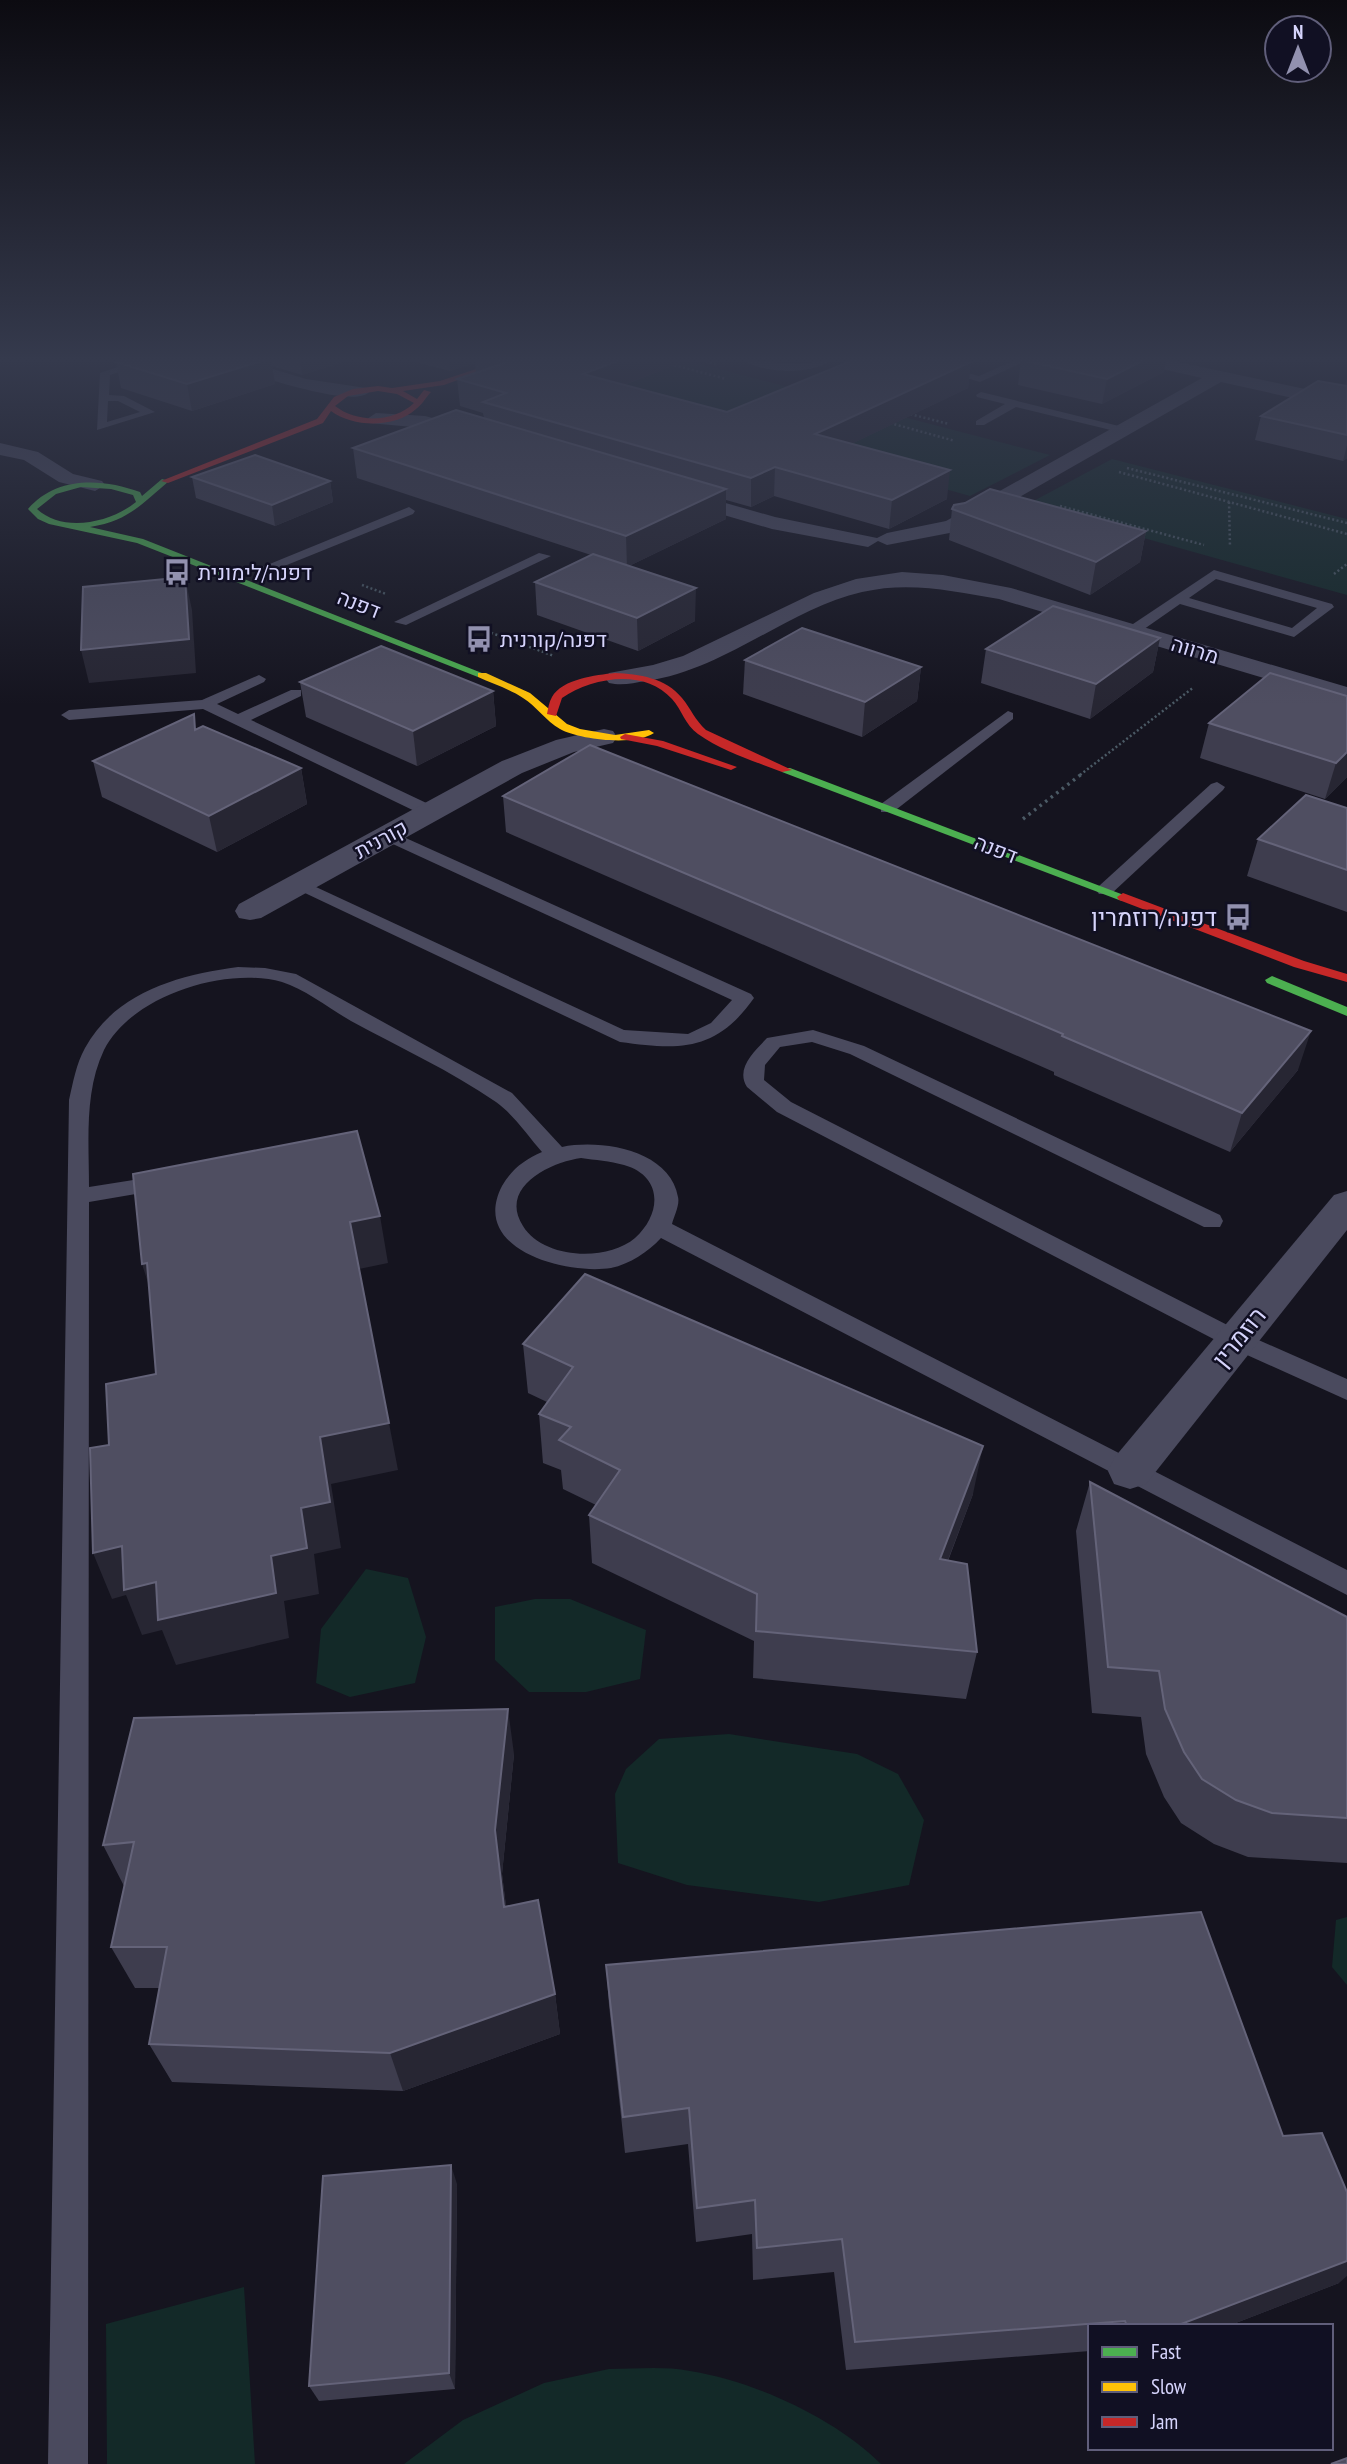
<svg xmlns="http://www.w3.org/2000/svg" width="1347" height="2464" font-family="'PT Sans Narrow',Heebo,sans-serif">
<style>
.green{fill:#132928}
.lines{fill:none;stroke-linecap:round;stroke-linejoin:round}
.path-far1{stroke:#4b5a65;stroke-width:2.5;stroke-dasharray:2 2.5;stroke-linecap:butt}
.path{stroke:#4b5a65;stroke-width:3.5;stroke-dasharray:2.5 4.5;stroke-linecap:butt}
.lane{fill:#4a4a5e;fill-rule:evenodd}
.street{fill:#4a4a5e;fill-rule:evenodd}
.fast{fill:#4caf50;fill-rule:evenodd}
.slow{fill:#ffc107;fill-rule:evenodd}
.jam{fill:#c62828;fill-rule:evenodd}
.wall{fill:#3e3d4e}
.shaded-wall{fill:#272633}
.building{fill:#4f4e61;stroke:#646379;stroke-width:2}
.labels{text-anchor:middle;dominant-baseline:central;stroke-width:5;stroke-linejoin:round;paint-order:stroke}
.far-poi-label{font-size:21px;fill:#d6d4fc;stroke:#111023;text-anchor:start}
.far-street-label{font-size:21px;fill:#d6d4fc;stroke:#111023}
.poi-label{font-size:24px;fill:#d6d4fc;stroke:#111023;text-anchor:end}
.street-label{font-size:24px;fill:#d6d4fc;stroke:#111023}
</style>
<rect width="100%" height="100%" fill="#15141f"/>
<g class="green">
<path d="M532,360H684L1050,455L970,496L511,367Z"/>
<path d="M1112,459L1347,519V595L1026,505Z"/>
<path d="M366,1569L408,1578L426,1637L415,1683L350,1697L316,1683L321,1629Z"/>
<path d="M535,1599H570L646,1630L640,1679L586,1692H529L495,1660V1607Z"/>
<path d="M729,1734L857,1754L898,1774L924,1820L909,1885L819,1902L687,1885L618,1863L615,1794L626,1769L659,1739Z"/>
<path d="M1347,1917V1985L1332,1967L1336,1920Z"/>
<path d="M244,2287L255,2464H107L106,2324Z"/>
<path d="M609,2369C635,2369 664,2366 690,2371C754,2381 835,2418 881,2464H404L463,2420L544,2383Z"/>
</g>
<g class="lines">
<g class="path-far1">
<path d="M701,360L718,365"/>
<path d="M670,364L726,379"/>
<path d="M906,413L949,424"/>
<path d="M890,423L955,441"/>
<path d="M1127,468L1347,523"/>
<path d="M1119,472L1347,534"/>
<path d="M1229,502L1230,547"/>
<path d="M1060,506L1204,545"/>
<path d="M1334,574L1347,564"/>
<path d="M362,585L386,594"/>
<path d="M470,625L554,656"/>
<path d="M1080,775L1194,687"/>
</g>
<path class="path" d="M1023,819L1083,773"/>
<g class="lane">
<path d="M139,360H154L110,375L109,395L124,396L155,412L97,430L100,373ZM108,401H118L140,412L107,422Z"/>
<path d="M743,360L798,364L832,360C811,375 764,374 743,360Z"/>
<path d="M1015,360H1028L980,382L936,369L941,366L979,376Z"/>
<path d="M981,392L1127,428L1129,430L1123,433L1016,407L984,425H976V421L1005,404L977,397L976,395Z"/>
<path d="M409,507L415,511L413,514L267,573L255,570Z"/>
<path d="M539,553L551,556L406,625L394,622Z"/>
<path d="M1214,570L1332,604L1334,607L1294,637L1180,604L1137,634H1127V628ZM1216,579L1317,608L1292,628L1189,598Z"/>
<path d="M259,675L266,679L264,682L217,704L238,714L291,690H301V696L251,720L437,808V816H425L203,709L69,720L61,715L69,710L202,700Z"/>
<path d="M1008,711L1013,713V719L893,812H881V804Z"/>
<path d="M1217,782L1225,787L1223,790L1111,894H1099L1096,890L1099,886L1211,784Z"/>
<path d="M388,830L751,994L754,998C716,1052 680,1050 620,1042L288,885L291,881H303L624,1030L688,1034L711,1023L732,1000L382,839L379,835L382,831Z"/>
<path d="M238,967L265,968L296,974L512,1093L562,1147C601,1139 670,1150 678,1197C680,1205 674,1216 672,1224L1347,1570V1595L661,1238C648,1252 630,1264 611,1268C566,1275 469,1250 502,1186C511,1170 525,1159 542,1152C528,1136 513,1114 496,1102C451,1071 399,1047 351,1021C330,1009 305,989 282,982C225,966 131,996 104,1050C84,1092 89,1142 89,1187L165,1175L173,1177L176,1182L173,1187L165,1189L89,1202L88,2464H48L69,1100C73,1083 76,1064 85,1048C116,992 178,975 238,967ZM581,1158C595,1160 610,1161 624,1165C663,1176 662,1214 635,1238C607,1262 543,1259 523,1226C498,1187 551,1162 581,1158Z"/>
<path d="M813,1030L864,1046L1220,1215L1223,1221L1220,1227H1204L850,1054L812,1042L780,1047L765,1065L764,1080L791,1102L1245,1334L1347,1379V1400L1227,1346L777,1112L747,1087C735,1068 755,1051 767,1038Z"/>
</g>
<g class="street">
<path d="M217,360H243L306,379L366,388L369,392C353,410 244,371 220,364Z"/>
<path d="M1137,360H1169L1347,398V410L1221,382L960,531L887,545L878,541L868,547L772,529L669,499L666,495L676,489L775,517L877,538L887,533L946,521L1202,378L1140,364Z"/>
<path d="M376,413L425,416L481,431L484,435L474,441L424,428L369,423L367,419Z"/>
<path d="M0,443L38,452L73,474L102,481L105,485L95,491L59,482L24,460L0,455Z"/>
<path d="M902,572L943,575L1011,588L1347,687V703L999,599C953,591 909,581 862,592C786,610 725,670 646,681C633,683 622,686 609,683L605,678L609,673L653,665L683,656L814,593L856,579Z"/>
<path d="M604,729L613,731L617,737L613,743L574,752L522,773L261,918L250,920L239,918L235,911L239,904L502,761L556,740Z"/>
<path d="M1347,1191V1230L1146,1484L1130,1489L1114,1484L1108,1471L1114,1458L1334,1195Z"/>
</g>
<g class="fast">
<path d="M162,479L169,481C142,504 128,521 90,527L143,539L487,675L478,677L137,543L49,524L38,519L28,509C56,476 102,478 140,492L142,496ZM81,487L111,489L133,495L136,502C110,523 63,533 37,509L56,494Z"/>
<path d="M782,768H790L1129,897L1123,901L1119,900L782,772Z"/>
<path d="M1272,976L1347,1007V1016L1267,983L1265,980Z"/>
</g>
<path class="slow" d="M478,673H486L530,693L567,724L580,729L615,735L649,730L654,733C635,746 580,740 560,729C546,721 536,706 523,698C510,689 493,684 478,677Z"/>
<g class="jam">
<path d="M503,360H513L444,385L403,391L417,399L424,390L431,392C426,397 422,405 416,409C395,428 354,428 331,411L323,423L168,483L161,481L317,419L334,397L353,389L378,386L392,388L440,381ZM378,391L397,394L414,403C393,423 357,423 335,406L348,396Z"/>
<path d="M615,673C639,674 666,678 682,698C691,709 695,720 706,730L792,770L782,772C754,761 723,752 698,734C685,725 682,710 672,699C645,668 592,677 562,698L556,716L547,714C548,709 549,702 552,697C562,679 596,675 615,673Z"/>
<path d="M625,734L663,741L737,767L731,770L657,746L621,739L620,737Z"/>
<path d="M1123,893L1304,961L1347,974V982L1294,967L1119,900L1117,897Z"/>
</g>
</g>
<g class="wall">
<path d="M123,360H349L302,375L272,366L275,384L192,411L121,388L116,362Z"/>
<path d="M408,360H688L624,385L727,412L971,362L968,388L851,444L947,499L889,529L774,496L751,507L726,500V519L629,566L695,621L638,651L537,615L535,582L591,555L357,478L353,448L484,418L483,413L460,406L457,379L476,373L475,363L450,371Z"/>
<path d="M1021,360H1166L1164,372L1102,404L1018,385Z"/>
<path d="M1347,378V458L1343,461L1255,440L1261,416L1345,386Z"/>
<path d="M192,477L330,481L333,502L275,526L196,498Z"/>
<path d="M952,509L1146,531L1140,562L1090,595L949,540Z"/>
<path d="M1160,638L1153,672L1090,719L981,683L986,649Z"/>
<path d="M745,660L921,667L917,701L862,737L743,694Z"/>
<path d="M1270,673L1347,777L1325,799L1200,758L1209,723Z"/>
<path d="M300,682L493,691L496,726L417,766L306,717Z"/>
<path d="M197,729L301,768L307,804L217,852L102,797L93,761Z"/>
<path d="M503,796L1298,1070L1230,1152L1054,1075V1072L506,832Z"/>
<path d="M1347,808V912L1247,876L1258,839Z"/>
<path d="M523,1344L973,1494L948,1561L977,1652L966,1699L753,1678L754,1641L592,1563L589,1515L596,1505L563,1489L561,1470L543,1463L539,1414L547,1402L528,1393Z"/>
<path d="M1090,1482L1347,1617V1863L1248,1857L1214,1844L1181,1823L1164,1797L1146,1754L1141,1717L1092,1713L1076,1531Z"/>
<path d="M514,1754L502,1874L506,1906L555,1994L560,2034L403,2091L172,2082L149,2044L160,1988H135L111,1947L124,1886L103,1845Z"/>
<path d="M606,1965L1283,2136L1339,2283L1228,2326H1090V2351L846,2370L834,2272L753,2280L752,2234L696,2242L688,2144L625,2153L609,2005Z"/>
<path d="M457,2184L455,2389L319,2401L309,2386Z"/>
</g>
<g class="shaded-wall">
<path d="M265,360H271L275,384L192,411L187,384Z"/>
<path d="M300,360H349L302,375Z"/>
<path d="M449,360H475V363L450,371Z"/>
<path d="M620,360H688L584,400L583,374Z"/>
<path d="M1144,360H1166L1164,372L1102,404L1107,379Z"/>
<path d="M971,362L968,388L814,462L815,434Z"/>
<path d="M1347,445V458L1343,461Z"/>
<path d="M775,467L774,496L751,507V478Z"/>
<path d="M950,470L947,499L889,529L892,500Z"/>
<path d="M330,481L333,502L275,526L272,505Z"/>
<path d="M726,489V519L627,567L626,536Z"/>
<path d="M1146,531L1140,562L1090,595L1096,562Z"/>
<path d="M185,577L192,610L196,673L89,683L81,650Z"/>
<path d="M696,588L695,621L638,651L637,618Z"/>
<path d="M1160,638L1153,672L1090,719L1096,684Z"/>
<path d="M921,667L917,701L862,737L865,702Z"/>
<path d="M493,691L496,726L417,766L413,731Z"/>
<path d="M1347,752V777L1325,799L1336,763Z"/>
<path d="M301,768L307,804L217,852L209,816Z"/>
<path d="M1311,1031L1298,1070L1230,1152L1242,1113Z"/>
<path d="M380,1216L388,1263L359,1269L350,1222Z"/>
<path d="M147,1263L157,1311L142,1264Z"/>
<path d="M389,1423L398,1470L331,1484L341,1548L314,1554L319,1594L284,1601L289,1638L176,1665L162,1630L142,1635L126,1595L112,1599L93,1553L122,1546L271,1556L301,1508L320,1437Z"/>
<path d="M983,1446L973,1494L930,1607L940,1559Z"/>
<path d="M508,1709L514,1754L502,1874L511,1949L504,1907L495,1830Z"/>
<path d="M555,1994L560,2034L403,2091L390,2053Z"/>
<path d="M451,2165L457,2184L455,2389L449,2373Z"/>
<path d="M1347,2261V2276L1339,2283L1228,2326H1176Z"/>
</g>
<g class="building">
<path d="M123,360H265L187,384L116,362Z"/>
<path d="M499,360H620L583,374L727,412L853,360H961L971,362L815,434L950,470L892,500L775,467L751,478L483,402L506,393L457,379L508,362Z"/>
<path d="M1021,360H1144L1107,379Z"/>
<path d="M1318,381L1347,386V435L1261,416Z"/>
<path d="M456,410L726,489L626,536L353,448Z"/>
<path d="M255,455L330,481L272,505L192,477Z"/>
<path d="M990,489L1146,531L1096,562L952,509L954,505L965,503Z"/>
<path d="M593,554L696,588L637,618L535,582Z"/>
<path d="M185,577L189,639L81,650L83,587Z"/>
<path d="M1053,606L1160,638L1096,684L986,649Z"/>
<path d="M802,628L921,667L865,702L745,660Z"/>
<path d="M381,646L493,691L413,731L300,682Z"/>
<path d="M1270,673L1347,696V752L1336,763L1209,723Z"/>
<path d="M194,714L195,730L203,726L301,768L209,816L93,761Z"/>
<path d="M590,745L1311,1031L1242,1113L1062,1036L1063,1034L503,796Z"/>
<path d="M1306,795L1347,808V870L1258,839Z"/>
<path d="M357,1131L380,1216L350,1222L389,1423L320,1437L330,1502L301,1508L307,1548L271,1556L276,1593L158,1620L156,1582L124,1590L122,1546L93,1553L90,1448L109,1445L106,1384L156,1374L147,1263L142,1264L133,1174Z"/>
<path d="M585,1274L983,1446L940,1559L967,1564L977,1652L756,1631L757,1594L589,1515L620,1470L559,1440L571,1427L539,1414L573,1367L523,1344Z"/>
<path d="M1090,1482L1347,1617V1818L1272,1813L1236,1800L1202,1779L1184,1752L1165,1709L1159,1671L1108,1667Z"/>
<path d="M508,1709L495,1830L504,1907L538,1900L555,1994L390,2053L149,2044L167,1947H111L134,1842L103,1845L134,1718Z"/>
<path d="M1201,1912L1283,2136L1322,2133L1347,2192V2261L1176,2326H1127L1125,2321L855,2342L842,2239L757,2248L755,2200L697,2208L689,2108L623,2117L606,1965Z"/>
<path d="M451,2165L449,2373L309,2386L323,2176Z"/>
<path d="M1347,2458V2464H1331Z"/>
</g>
<linearGradient id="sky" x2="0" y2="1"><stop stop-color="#0c0b11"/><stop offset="0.51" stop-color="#353a4d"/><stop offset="1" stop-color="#353a4d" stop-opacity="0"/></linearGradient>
<rect width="1347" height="705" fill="url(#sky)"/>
<defs>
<symbol id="bus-bare" viewBox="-9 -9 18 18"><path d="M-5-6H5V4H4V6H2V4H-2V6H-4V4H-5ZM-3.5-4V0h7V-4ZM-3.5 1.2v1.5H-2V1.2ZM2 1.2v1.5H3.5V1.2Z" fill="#9291af" stroke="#111023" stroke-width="2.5" paint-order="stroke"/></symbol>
</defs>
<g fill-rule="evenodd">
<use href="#bus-bare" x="158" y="553" width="38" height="38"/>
<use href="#bus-bare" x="460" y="620" width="38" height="38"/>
<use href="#bus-bare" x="1219" y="898" width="38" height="38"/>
</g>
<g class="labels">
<g class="far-poi-label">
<text x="198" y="572">דפנה/לימונית</text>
<text x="500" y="639">דפנה/קורנית</text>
</g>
<g class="far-street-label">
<text transform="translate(359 604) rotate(21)">דפנה</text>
<text transform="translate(1195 650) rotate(17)">מרווה</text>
<text transform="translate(381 839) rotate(-29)">קורנית</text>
<text transform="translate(996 849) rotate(21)">דפנה</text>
</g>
<g class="poi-label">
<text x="1217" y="917">דפנה/רוזמרין</text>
</g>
<g class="street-label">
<text transform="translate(1239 1337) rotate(-51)">רוזמרין</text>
</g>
</g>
<rect x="1088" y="2324" width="245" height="126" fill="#111023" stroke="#605e7a" stroke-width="2"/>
<rect x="1102" y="2347" width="35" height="10" fill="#4caf50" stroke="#605e7a" stroke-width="2"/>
<text x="1151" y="2359" font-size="21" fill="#d6d4fc">Fast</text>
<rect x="1102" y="2382" width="35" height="10" fill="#ffc107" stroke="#605e7a" stroke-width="2"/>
<text x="1151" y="2394" font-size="21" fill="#d6d4fc">Slow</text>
<rect x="1102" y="2417" width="35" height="10" fill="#c62828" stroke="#605e7a" stroke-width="2"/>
<text x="1151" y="2429" font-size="21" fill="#d6d4fc">Jam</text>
<g transform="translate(1298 49)"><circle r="33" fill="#111023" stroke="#605e7a" stroke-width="2"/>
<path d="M0-5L12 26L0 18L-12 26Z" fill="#9291af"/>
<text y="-10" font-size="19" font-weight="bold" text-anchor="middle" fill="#d6d4fc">N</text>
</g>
</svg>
